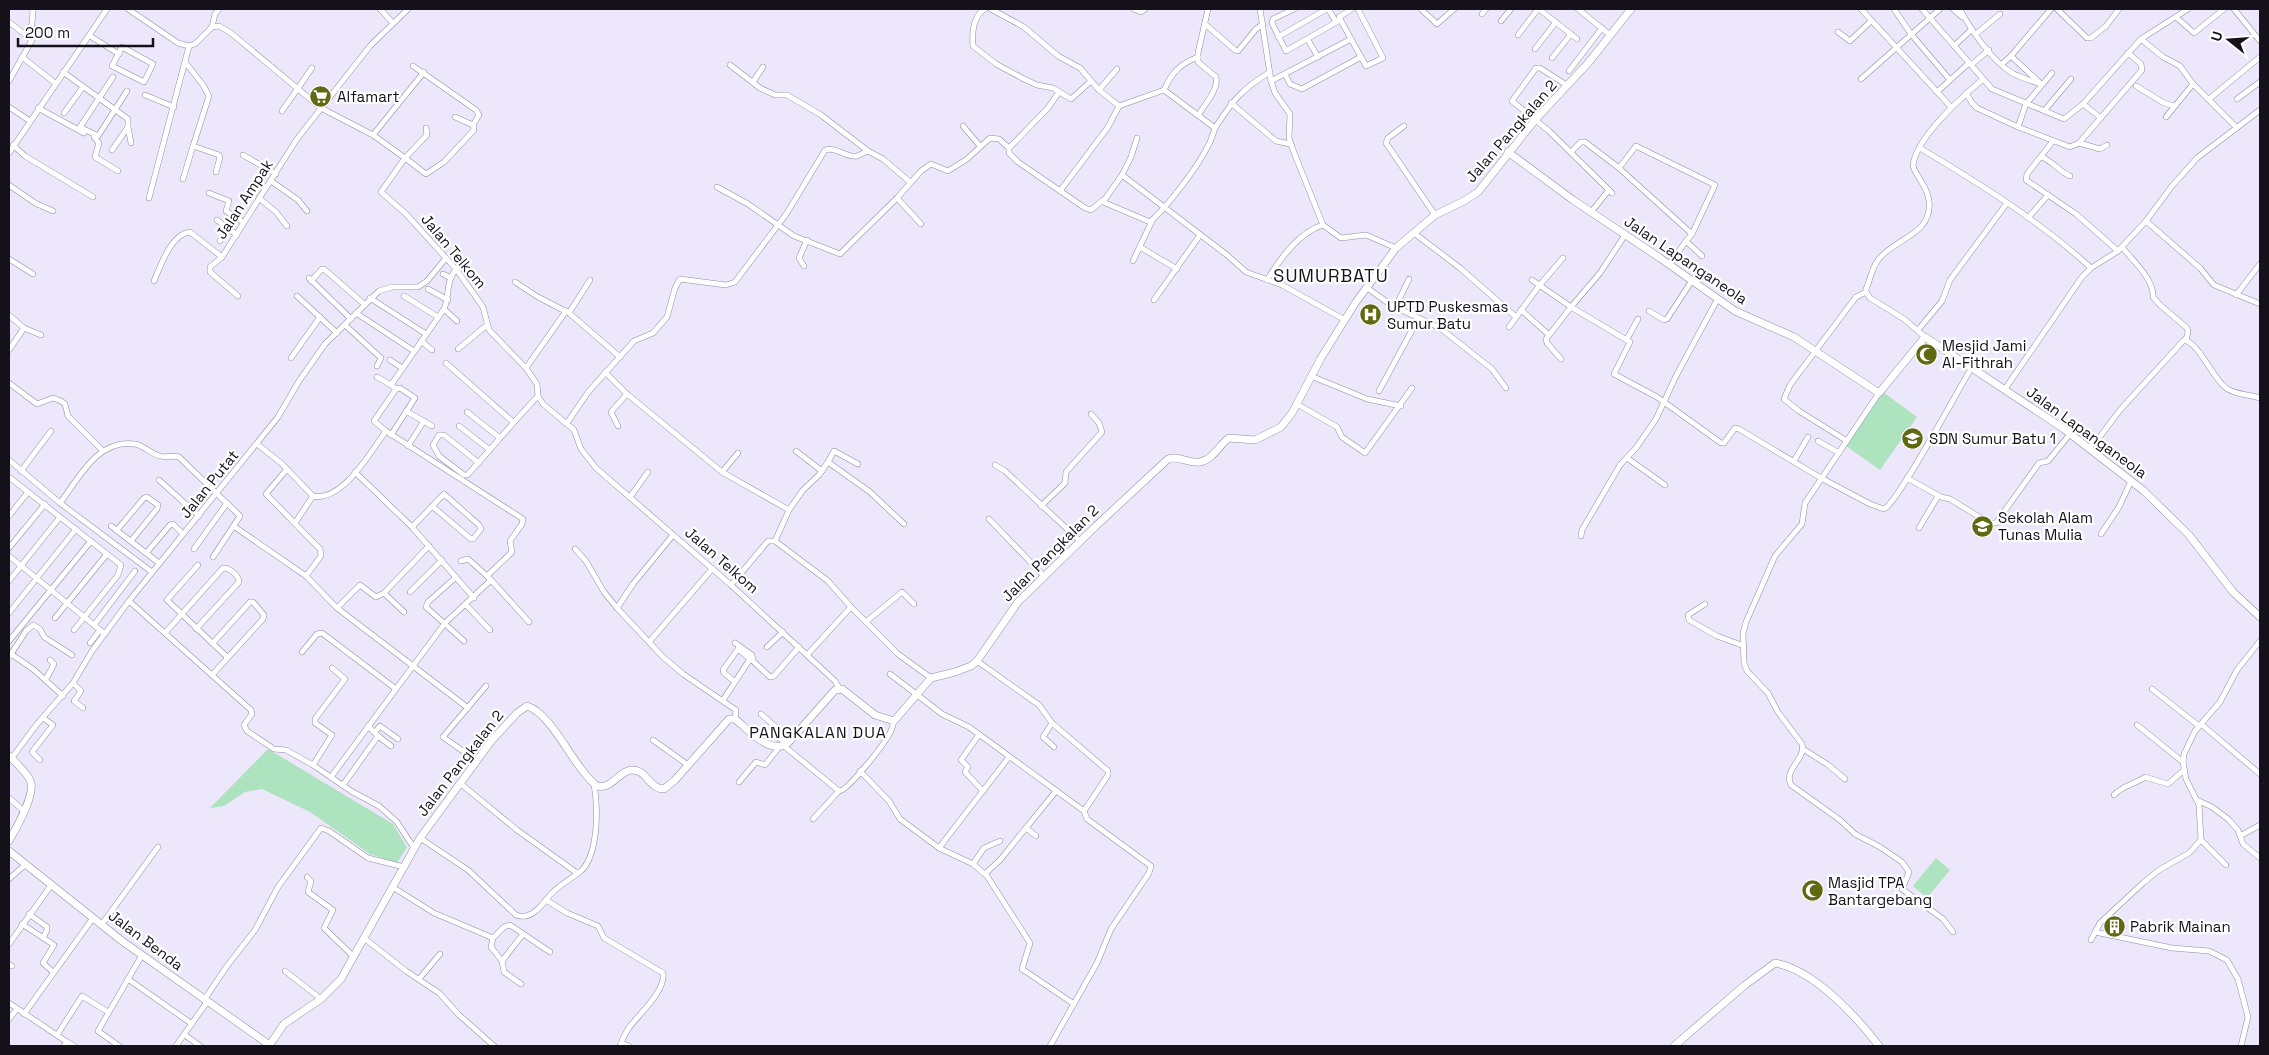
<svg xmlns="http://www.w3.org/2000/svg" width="2269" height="1055" font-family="'Space Grotesk',sans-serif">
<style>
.green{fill:#aee3c0}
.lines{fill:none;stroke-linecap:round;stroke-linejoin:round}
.street-casing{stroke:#928ba2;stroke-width:6}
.secondary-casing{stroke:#928ba2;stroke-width:8}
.street{stroke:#fff;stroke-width:5}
.secondary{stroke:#fff;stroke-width:7}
.labels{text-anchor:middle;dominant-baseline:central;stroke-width:4.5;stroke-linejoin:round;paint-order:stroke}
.poi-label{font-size:15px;fill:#14111a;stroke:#fff;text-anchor:start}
.street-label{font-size:15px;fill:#14111a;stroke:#fff}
.neighbourhood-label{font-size:16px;letter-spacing:1px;fill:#14111a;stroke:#fff}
.quarter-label{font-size:18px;letter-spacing:1px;fill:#14111a;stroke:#fff}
</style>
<rect width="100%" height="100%" fill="#ede7fc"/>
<g class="green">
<path d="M1883,392L1917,417L1880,470L1846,446Z"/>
<path d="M268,749L393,824L407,847L397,863L370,854L310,812L262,789L245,792L224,806L210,808Z"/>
<path d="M1936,858L1950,870L1927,898L1913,886Z"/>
</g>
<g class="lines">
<defs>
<g id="street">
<path d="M128,9L178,43L189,46L195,44L212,27L219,26L231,33L321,108L373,135L405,158L381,192L406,214L456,269L483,307L489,330L526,368L537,384L538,396L543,404L574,430L581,449L596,468L731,585L835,681L839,688"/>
<path d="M380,9L393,23"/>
<path d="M985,9C973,16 972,33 973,46L996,64L1024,79L1037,85L1053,88L1071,99L1091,81"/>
<path d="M991,9L1024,27L1058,56L1080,68L1099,90L1119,106"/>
<path d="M1134,9L1141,12L1145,9"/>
<path d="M1260,9L1271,81L1275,93L1290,114L1289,138L1293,150L1323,225L1341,238L1366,235L1396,248"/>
<path d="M1294,9L1273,19L1272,23L1286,51L1340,20"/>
<path d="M1421,9L1437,24L1454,9"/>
<path d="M1539,9L1577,39"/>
<path d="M1578,9L1610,35"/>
<path d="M1861,9L1951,107"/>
<path d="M1894,9L1911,34L1950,80L1937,92"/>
<path d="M1922,9L1992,89L2064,119L2083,104L2141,39L2188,9"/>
<path d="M1953,9L1962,17"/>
<path d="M1960,9C1970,29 1992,61 2012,73C2021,78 2032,81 2041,84"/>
<path d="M2057,9L2087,38H2091L2106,26L2119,9"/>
<path d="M2234,9L2260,41"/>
<path d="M1482,14L1486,9"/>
<path d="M2176,17L2194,33L2224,9"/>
<path d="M1501,21L1511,9"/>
<path d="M9,22L32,40L9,81"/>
<path d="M1206,25L1235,50L1238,51L1256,29L1263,24"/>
<path d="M212,27L215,14L219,9"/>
<path d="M1838,32L1850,41L1871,21"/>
<path d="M26,34L32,24L33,9"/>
<path d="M1976,34L2000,14"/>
<path d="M1518,35L1538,9"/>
<path d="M90,36L119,54"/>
<path d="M1278,37L1325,10H1329L1336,22"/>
<path d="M1351,39L1339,17L1352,9"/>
<path d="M2141,39L2163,57L2180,66L2193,84L2237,128"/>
<path d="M1308,40L1318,57"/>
<path d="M1954,46L1972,29"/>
<path d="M122,47L153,64L144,82L112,66Z"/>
<path d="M1535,49L1556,22"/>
<path d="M2011,56L2039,82"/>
<path d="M22,57L55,83"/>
<path d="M1552,58L1571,34"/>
<path d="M185,62L203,85L209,96L193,146L219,155L220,157L216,172"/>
<path d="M2002,64L2011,56L2051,9"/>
<path d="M730,65L760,88L775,95H787L821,115L868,151L883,159L910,182"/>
<path d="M1971,65L1989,50"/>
<path d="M413,66L476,110L479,115L473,125"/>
<path d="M1569,71L1602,28"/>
<path d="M63,72L128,119V127L112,150"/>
<path d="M1285,74L1290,84L1302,89L1361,57"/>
<path d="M113,77L80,127L98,136L127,91"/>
<path d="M1861,79L1940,9"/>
<path d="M1950,80L1969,63"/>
<path d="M1271,81L1351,39L1366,66L1383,58L1358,9"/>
<path d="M753,82L763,67"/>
<path d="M1568,86L1540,68H1536L1512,101L1549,131L1612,193"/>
<path d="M2136,86L2164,103L2174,106"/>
<path d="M1099,90L1117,69"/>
<path d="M1164,90C1172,72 1180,64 1198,57"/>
<path d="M1966,93L1972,103L1977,108L2018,127L2070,147L2079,143L2100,149L2107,145"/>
<path d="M145,95L174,107"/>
<path d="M2209,99L2260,57"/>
<path d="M2237,99L2260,82"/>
<path d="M1231,103L1276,141L1290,144"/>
<path d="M2083,104L2101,118"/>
<path d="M1119,106L1164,90L1215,128C1213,134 1211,141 1208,146C1197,168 1168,206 1150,222L1103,202L1122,175L1227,255L1246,272L1282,285L1345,320"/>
<path d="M9,107L30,121"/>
<path d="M38,108L84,133"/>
<path d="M282,111L312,68"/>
<path d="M2044,111L2071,79"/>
<path d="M64,113L83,87"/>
<path d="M1199,114C1205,104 1219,89 1216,77L1198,62V53L1208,9"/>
<path d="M2166,117L2193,84"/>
<path d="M963,126L980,146"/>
<path d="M1404,126L1388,138L1386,143L1435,215"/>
<path d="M128,127L131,143"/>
<path d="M2018,127L2026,104L2052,73"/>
<path d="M426,128L427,135L405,158L426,174L444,162L474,130L473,125L455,117"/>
<path d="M1215,128C1233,100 1242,89 1270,72"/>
<path d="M373,135L424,72"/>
<path d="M94,137L99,143L95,157L118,171"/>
<path d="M2053,141L2027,174L2026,180L2076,214L2118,251"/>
<path d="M2079,143L2142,70L2141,64L2128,53"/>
<path d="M13,145L25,156L93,197"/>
<path d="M1009,148L1048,108L1059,92"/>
<path d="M1920,148C1980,184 2040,221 2091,268"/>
<path d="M1571,152L1581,142H1585L1619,168L1692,234L1686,241L1702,256"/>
<path d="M9,153L107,9"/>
<path d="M243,155L276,174"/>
<path d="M2042,157C2053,162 2059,171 2070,176"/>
<path d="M1619,168L1636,146L1715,185L1692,234"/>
<path d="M1122,175L1131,157L1137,138"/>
<path d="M183,179L193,146"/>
<path d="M271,181L298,200L307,211"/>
<path d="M9,185L35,203L53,211"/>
<path d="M717,187L748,204L794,236L840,254L897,198L921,171L931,164L948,171L967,159L990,138L999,139L1009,148V153L1018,162L1085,208L1091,210L1103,200"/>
<path d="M1060,191L1108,127L1119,106"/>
<path d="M209,193L229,201L226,211L243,222"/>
<path d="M149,198L189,46"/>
<path d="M259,198L276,212L287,226"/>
<path d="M897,198L921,224"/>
<path d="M1591,212L1609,190"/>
<path d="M2028,218L2048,195"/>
<path d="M217,220L237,235"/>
<path d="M2146,221L2200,268L2214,285L2260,304"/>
<path d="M1414,233L1460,268L1516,317"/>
<path d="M220,241L229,229"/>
<path d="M1140,247L1177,269"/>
<path d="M2122,247C2133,261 2154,279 2153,297L2160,305L2187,328L2188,332L2186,340"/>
<path d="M9,259L33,274"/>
<path d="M1133,261L1152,221"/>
<path d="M1669,265L1686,241"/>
<path d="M804,266L799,258L807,240"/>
<path d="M443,274L451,278"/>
<path d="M309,278L351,319"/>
<path d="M1267,280C1280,259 1299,232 1323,225"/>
<path d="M1532,280L1571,307L1600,273L1625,235"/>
<path d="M154,281C161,265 171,234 190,232L222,257"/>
<path d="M311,281L322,269H324L364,304"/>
<path d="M515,282L538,297L569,313L620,357"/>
<path d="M1366,287L1391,305L1440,328L1492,369L1506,388"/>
<path d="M428,289L448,300"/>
<path d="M2236,295L2260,264"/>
<path d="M238,296L210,272V267L222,257L297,139L370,46L408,9"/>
<path d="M297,296L337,333"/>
<path d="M404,296L438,317"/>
<path d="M370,298L426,334"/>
<path d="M1154,300L1200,235"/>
<path d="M1395,308L1409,279"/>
<path d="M444,309L457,321"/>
<path d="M1521,310L1548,334"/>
<path d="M1649,311L1664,320L1667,319L1691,282"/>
<path d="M356,313L414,351"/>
<path d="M569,313L590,280"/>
<path d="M9,315L24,328L41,335"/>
<path d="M345,325L381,358L377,366"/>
<path d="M1509,327L1539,286L1563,258"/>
<path d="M1918,330L1942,301L1950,280L2007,203"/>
<path d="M1925,337L1904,319L1870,298L1866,292V289C1870,280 1872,268 1878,260C1894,238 1933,235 1929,201C1928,187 1917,178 1913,166C1915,138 1962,97 1983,79"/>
<path d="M1627,339L1638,319"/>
<path d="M421,341L432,350"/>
<path d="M458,349L487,325"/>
<path d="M9,350L24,328"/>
<path d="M291,358L320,317"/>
<path d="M1561,359L1547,343L1546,339L1571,307L1630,342L1614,374L1657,397L1721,443H1724L1735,428L1739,429L1821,478L1870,504L1884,509C1898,503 1959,388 1972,367"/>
<path d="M390,360L402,368"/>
<path d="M446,363L513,422"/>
<path d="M526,368L566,311"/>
<path d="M605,372L627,394L722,472L789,510L775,541H768L731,585"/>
<path d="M1311,376L1367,399L1401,406"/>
<path d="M377,377L391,385"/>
<path d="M9,383L37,404L53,398L61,401L65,404L68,416L102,450"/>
<path d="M2005,389L2082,277L2091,268L2118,251L2146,221L2172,186L2197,158L2260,110"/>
<path d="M1379,391L1418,319"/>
<path d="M1879,393L1805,503L1802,524L1775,556L1746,622L1743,633L1744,663L1747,671L1768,693L1778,712L1802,744C1806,760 1783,769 1791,785L1840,820L1855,834L1880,847L1902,862L1909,872L1902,889L1943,919L1953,932"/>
<path d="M1297,404L1337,427L1342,437L1365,453L1412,388"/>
<path d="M406,411L432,426"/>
<path d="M467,412L500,438"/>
<path d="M567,423L589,391L634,341L653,333L667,317L675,288L680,279L726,285L735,282L787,213L825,150C836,146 845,158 857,156C860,155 865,152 868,151"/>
<path d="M459,426L490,450"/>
<path d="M618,426L611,412L627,394"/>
<path d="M386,431L374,421L396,389L391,385L444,309C450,296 445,283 456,269"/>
<path d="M391,435L415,398L400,388L396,389"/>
<path d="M1818,441L1839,453"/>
<path d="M1847,441L1799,411L1784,399L1790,385L1856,297L1866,292"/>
<path d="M257,444L281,463L313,496C343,502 371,451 386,431L523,519L522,524L510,541L512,552L487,576L491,580"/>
<path d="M408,446L424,421"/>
<path d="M2089,447L2099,438L2120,410L2184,340C2199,343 2212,377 2226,388C2236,395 2248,394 2260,398"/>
<path d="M796,451L822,471"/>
<path d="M1627,458L1665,485"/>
<path d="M9,460L60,503L152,572"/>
<path d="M1794,461L1808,437"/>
<path d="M828,462L834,451L858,464"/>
<path d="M479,463L444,435H439L433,445L439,456L464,475H468L469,473C492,448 514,421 538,396"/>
<path d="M995,465L1005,471L1080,541"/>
<path d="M287,469L266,494L320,549L321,556L306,576"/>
<path d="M21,471L51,431"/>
<path d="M355,472L412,527L474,598"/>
<path d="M722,472L738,453"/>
<path d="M9,477L121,565L118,575L74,630"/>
<path d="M1907,478L1941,497L1950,499L1989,523H1996L2039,463L2048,461L2070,434"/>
<path d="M159,480L199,516"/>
<path d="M630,497L648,472"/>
<path d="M60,503C79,478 98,438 135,444C145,446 151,454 160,456C166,458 172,455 179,457L240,516L213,557"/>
<path d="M1041,506L1065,483L1066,472L1102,432L1099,423L1091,414"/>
<path d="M789,510L803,490L819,475L828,462L870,492L904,524"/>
<path d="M9,516L28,492"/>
<path d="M989,519L1044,576"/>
<path d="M295,523L313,496"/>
<path d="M111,526L159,563"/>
<path d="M235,527L306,576L337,608L468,708"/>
<path d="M412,527L444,494L479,525L481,529L473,539H471L432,506"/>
<path d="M1919,528L1938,496"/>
<path d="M117,530L144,498L147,497L158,505L157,509L131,541"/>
<path d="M2101,534L2119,507L2131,481"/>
<path d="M1581,536L1582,530L1620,465L1636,448L1656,419L1676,376L1717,300"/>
<path d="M775,541L828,581L851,607L898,654L931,678"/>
<path d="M9,548L45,504"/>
<path d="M194,549L227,503"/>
<path d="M575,549L586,561L604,592L617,608L663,657L683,674L736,710L735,719"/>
<path d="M147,552L170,525L173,524L181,532"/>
<path d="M9,556L105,634"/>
<path d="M461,561L468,559L487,576"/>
<path d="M198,565L167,600L227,657"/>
<path d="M455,578L428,602L426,607L464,641"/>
<path d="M9,581L60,517"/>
<path d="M410,592L442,560"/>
<path d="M129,601L251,710L252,714L244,725L247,731L274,749L286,750L313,765L351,791L379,806L397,822L414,848"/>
<path d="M1705,604L1688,615L1689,620L1717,636L1744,646"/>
<path d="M466,605L490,630"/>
<path d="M337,608L360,585L376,597L384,593"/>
<path d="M617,608L633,584L673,535"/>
<path d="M404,612L384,593L429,546"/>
<path d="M9,613L76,529"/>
<path d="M55,618L107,554"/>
<path d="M867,621L902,592L914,604"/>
<path d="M94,625L135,571"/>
<path d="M165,633L223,568C229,567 239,576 239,582L196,629"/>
<path d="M9,641L91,541"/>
<path d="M650,641L712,569"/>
<path d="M90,643L100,630"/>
<path d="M735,643L752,655L753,661L770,677L774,676L799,647"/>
<path d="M767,647L783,632"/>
<path d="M302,652L317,634L322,633L396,689L445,623L491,580L529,622"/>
<path d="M11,654L26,631L33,625L40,629L44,637L72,655"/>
<path d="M807,655L851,607"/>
<path d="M9,657L11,654L33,669L63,696"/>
<path d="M977,661L1039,705L1052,723L1043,737L1054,747"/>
<path d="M890,674L942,714L969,727L1084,811"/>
<path d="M212,675L263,619L264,615L253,602H250L213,643"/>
<path d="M46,679L54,664L50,660"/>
<path d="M73,683L81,691L74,701L83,708"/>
<path d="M2152,689L2199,726"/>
<path d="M723,700L750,659L738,649L723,670L724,673L735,682"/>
<path d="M761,714L777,728L775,736L788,743"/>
<path d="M2201,724L2260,774"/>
<path d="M2137,725L2183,762"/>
<path d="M375,732L380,726L398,739"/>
<path d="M378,736L391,746"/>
<path d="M978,736L961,760L968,767L965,772L983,791"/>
<path d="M653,740L688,765"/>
<path d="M784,746L839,791"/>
<path d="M1803,749L1827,764L1845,779"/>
<path d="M11,759L37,724L73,683L92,651L129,601L278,417L299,381L325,344L379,291L392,287H418L427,281L446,258"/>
<path d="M40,760L32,752L53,725L43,718"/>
<path d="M477,761L443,737L486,686"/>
<path d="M313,765L332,735L315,723V719L345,679L332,668"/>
<path d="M860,771L889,801L900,819L939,848L973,864L987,876L1030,943L1022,969L1074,1004"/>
<path d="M331,777L396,689"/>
<path d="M739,782L756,762L765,765L777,750V748"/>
<path d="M461,784L517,830L577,873"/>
<path d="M343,785L378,736L368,726"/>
<path d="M2114,795C2123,785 2134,785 2145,777L2168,784L2184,770"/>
<path d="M9,798L24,811"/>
<path d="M2197,800L2212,807L2228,819L2238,830L2243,844L2260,858"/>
<path d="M813,819L839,791C848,791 885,743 890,733C892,729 893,725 894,721"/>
<path d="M1026,828L1036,836"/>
<path d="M2240,836L2260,825"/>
<path d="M420,838L468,870L516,915C531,921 542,905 550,895C559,885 571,879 581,871C599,854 598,806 594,784"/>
<path d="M2201,840L2226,865"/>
<path d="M939,848L1009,757"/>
<path d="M973,864L984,848L1000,841"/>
<path d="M987,872L1000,860L1056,791"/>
<path d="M307,877L311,881L308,892L333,910L324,928L354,957"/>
<path d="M9,879L26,864"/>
<path d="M394,888L434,913L493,938L504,927L510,925L550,952"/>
<path d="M546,900L567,913L598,926L604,938L663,973C666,991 638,1015 628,1029C625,1034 622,1040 620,1046"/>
<path d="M29,914L47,927V930L43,938"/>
<path d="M22,924L54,945L43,963L53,972"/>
<path d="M102,924L158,847"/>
<path d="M2095,932L2172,948L2209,951L2227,960L2238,979L2248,1017L2241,1046"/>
<path d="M364,938L406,971L439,993L459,1015L494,1046"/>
<path d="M493,938L491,947L502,961L504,972L521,984"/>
<path d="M2091,940L2100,923L2143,883L2159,870L2189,853L2201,840L2199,805L2186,779L2183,762L2184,754L2195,731L2220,702L2237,670L2260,641"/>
<path d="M9,944L52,884"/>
<path d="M502,961L523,934"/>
<path d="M9,964L12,966"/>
<path d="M285,971L321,999"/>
<path d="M128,979L192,1024"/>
<path d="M419,979L440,954"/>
<path d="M204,1000L227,966L255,930L278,887L321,828L329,831L368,858L404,867"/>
<path d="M9,1003L67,1042"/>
<path d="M24,1014L93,918"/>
<path d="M9,1019L17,1009"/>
<path d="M57,1035L82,996L108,1012"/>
<path d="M185,1035L200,1046"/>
<path d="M621,1043L629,1046"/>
<path d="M64,1046L67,1042L74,1046"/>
<path d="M119,1046L98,1031L142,955"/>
<path d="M176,1046L207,1002"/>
<path d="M1050,1046L1097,963L1111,929L1149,873L1151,866L1087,819L1084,811L1108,775V771L1052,723"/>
</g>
<g id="secondary">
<path d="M1508,152L1573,200L1660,258L1735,311L1794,337L1879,393L1925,337L2064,429L2144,491L2189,535L2233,592L2260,617"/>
<path d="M9,756C15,762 29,774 31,783C34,798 16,828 9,841"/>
<path d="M9,851L122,941L271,1046"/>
<path d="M269,1046L284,1024L321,999L341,979L420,838L492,740L517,713L527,706C553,714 574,769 597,786C611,790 618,772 631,770C647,769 649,789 664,789L675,780L729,719H735C749,730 770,756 788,743L835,690L842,689L875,715L894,721L931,678L955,672L971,666L977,661L1018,602L1097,525L1168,459C1179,455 1189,464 1200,462C1214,459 1219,445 1229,438L1255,440L1281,427L1292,413L1321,358L1356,302L1396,248L1435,215L1464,201L1478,192L1535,120L1589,62L1631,9"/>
<path d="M1674,1046L1745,985L1775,963C1814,970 1856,1016 1879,1046"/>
</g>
</defs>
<use href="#street" class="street-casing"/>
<use href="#secondary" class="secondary-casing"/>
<use href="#street" class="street"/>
<use href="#secondary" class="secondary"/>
</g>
<defs>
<symbol id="supermarket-disc" viewBox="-11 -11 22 22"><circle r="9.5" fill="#5f690f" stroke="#fff"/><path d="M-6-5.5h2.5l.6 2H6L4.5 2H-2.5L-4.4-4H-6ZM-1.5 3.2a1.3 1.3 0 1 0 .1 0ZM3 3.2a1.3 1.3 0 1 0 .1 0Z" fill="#fff"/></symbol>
<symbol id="hospital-disc" viewBox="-11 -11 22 22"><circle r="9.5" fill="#5f690f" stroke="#fff"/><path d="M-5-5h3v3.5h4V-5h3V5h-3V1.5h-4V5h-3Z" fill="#fff"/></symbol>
<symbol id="mosque-disc" viewBox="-11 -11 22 22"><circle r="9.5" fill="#5f690f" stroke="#fff"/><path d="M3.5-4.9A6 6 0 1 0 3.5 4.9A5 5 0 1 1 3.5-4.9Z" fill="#fff"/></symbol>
<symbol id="school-disc" viewBox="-11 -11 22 22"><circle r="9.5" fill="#5f690f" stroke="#fff"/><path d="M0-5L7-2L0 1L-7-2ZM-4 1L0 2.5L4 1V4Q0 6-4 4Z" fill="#fff"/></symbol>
<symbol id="building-disc" viewBox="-11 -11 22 22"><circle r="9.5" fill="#5f690f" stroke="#fff"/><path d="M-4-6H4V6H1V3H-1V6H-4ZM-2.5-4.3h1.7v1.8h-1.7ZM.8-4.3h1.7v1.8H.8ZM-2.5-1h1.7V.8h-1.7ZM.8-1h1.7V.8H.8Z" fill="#fff"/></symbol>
</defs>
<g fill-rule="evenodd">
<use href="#supermarket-disc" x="308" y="84" width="25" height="25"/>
<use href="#hospital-disc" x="1358" y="302" width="25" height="25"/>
<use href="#mosque-disc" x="1914" y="342" width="25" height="25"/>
<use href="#school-disc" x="1900" y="426" width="25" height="25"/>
<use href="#school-disc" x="1970" y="514" width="25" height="25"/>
<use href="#mosque-disc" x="1800" y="878" width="25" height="25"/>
<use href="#building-disc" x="2102" y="914" width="25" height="25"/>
</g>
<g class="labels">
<g class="poi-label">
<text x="337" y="96">Alfamart</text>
<text x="1387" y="306">UPTD Puskesmas<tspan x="1387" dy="17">Sumur Batu</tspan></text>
<text x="1942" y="345">Mesjid Jami<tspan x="1942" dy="17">Al-Fithrah</tspan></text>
<text x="1929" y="438">SDN Sumur Batu 1</text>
<text x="1998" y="517">Sekolah Alam<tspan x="1998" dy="17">Tunas Mulia</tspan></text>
<text x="1828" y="882">Masjid TPA<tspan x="1828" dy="17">Bantargebang</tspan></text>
<text x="2130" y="926">Pabrik Mainan</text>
</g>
<g class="street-label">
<text transform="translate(1511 131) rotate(-49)">Jalan Pangkalan 2</text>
<text transform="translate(244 199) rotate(-57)">Jalan Ampak</text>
<text transform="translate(454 251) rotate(50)">Jalan Telkom</text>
<text transform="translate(1686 260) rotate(34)">Jalan Lapanganeola</text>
<text transform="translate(2087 432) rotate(36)">Jalan Lapanganeola</text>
<text transform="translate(209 484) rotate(-51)">Jalan Putat</text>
<text transform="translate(1050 553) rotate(-45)">Jalan Pangkalan 2</text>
<text transform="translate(722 560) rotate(41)">Jalan Telkom</text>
<text transform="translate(460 763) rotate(-52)">Jalan Pangkalan 2</text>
<text transform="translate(146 940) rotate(37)">Jalan Benda</text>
</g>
<g class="neighbourhood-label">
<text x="818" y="732">PANGKALAN DUA</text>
</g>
<g class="quarter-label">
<text x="1331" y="275">SUMURBATU</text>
</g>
</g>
<rect width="2269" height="1055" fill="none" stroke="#14111a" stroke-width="20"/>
<g transform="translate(2229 40) rotate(287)" stroke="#ffffff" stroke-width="4" paint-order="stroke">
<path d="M0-4L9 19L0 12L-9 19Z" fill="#14111a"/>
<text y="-8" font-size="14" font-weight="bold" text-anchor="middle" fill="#14111a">U</text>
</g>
<path d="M18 38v8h135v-8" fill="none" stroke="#14111a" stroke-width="2.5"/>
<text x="25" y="38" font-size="15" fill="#14111a" stroke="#ffffff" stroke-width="4" paint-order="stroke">200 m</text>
</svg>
